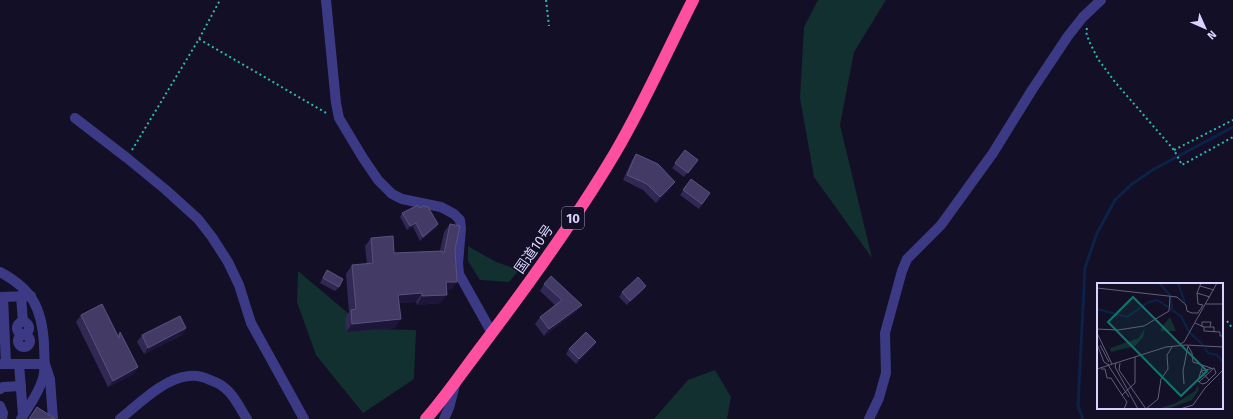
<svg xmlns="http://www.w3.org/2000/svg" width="1233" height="419" font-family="'Fira Sans','Noto Sans JP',sans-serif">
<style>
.green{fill:#12302f}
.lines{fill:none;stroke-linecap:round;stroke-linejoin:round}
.stream{stroke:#0c2248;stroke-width:3}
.path{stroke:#2fb8b0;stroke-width:2;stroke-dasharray:2 3;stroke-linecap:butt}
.minor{stroke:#3d3a85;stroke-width:10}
.highway{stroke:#ff4fa3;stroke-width:12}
.wall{fill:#312854}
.shaded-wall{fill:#1d163a}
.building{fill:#433a66;stroke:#5a527e}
.labels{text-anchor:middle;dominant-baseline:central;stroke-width:3;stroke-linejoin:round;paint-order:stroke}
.shield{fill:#130f26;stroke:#9e99be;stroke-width:1}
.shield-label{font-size:13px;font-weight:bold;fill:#d9d4ff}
.street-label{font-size:14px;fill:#d9d4ff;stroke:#130f26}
.inset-river{fill:none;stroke:#0c2248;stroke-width:2}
.inset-road{fill:none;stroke:#625e7d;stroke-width:1}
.view{fill:#0f766e;fill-opacity:0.15;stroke:#0f766e;stroke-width:2}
.inset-edge{fill:none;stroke:#d9d4ff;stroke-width:2}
</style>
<rect width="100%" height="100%" fill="#130f26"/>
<g class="green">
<path d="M818,0H886L854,52L840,125L872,258L814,177L800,98L804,27Z"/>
<path d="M468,246L496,262L519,270L509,282L480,280L468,261Z"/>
<path d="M298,271L367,329L416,330L414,379L363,413L316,355L297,302Z"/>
<path d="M715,370L731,397L727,419H654L688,380Z"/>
</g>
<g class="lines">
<path class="stream" d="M1083,419L1078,406L1085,268L1097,233L1115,200L1132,184L1154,169L1233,127"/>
<g class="path">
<path d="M546,0L549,26"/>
<path d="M1087,28L1086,32L1089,41L1098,59L1115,82L1174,150L1182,165L1233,137"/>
<path d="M199,39L328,114"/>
<path d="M132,150L199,39L220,0"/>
<path d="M1174,150L1233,120"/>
<path d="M1227,321L1233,329"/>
</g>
<g class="minor">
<path d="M326,0L336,103L339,118L363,158L378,180L392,194L402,199L441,207L454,214L460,220L461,229L458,263L459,274L492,333"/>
<path d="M75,118L127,158L166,190L198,219L212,237L228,262L239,285L251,323L304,419"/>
<path d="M0,272C32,289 42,308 44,344C44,356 46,367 43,378C39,393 29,406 21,419"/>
<path d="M21,296L23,322"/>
<path d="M0,297L31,296"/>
<path d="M3,297L6,364"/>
<circle cx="23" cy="328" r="6"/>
<circle cx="24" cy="341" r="6"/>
<path d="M0,364H45L50,379L53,419"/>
<path d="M19,364L23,415"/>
<path d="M0,389L3,387L21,386"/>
<path d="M0,406L3,413L2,419"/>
<path d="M120,419C139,404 164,378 189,376C196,375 204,377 210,380C216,382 221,384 226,389C235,396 240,409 247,419"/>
<path d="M444,419L449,408L455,385"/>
<path d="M869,419L879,398L886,373L885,333L902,271L907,259L941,225L993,153L1032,90L1068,36L1083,17L1101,0"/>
</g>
<path class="highway" d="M426,419C447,395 465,368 485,342C531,281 576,219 615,153C644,104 667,51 693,0"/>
</g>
<g class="wall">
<path d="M685,150L698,160L684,177L672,168Z"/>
<path d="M636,154L671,188L656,203L643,190L623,180L632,160Z"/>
<path d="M691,179L710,193L699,209L680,195Z"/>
<path d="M402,213L438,224L436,228L420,241L413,227L407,230L400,217Z"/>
<path d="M450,224L455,249L457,282L451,290H446L441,303L417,305L416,302L399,303L395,328L346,332L345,318L349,312L346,274L352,265L367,264L365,246L371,238L394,253L440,251L444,232Z"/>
<path d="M327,270L339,287L335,291L320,283Z"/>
<path d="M544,284L577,311L544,336L535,324L540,317L555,305L540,291Z"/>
<path d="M646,286L643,291L627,305L619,297L622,292Z"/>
<path d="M81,315L118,335L120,332L138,367L134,374L108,387L76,322Z"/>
<path d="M186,328L182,335L144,354L137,342L142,335Z"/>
<path d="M596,342L593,347L576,364L566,354L569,349Z"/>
</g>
<g class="shaded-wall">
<path d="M675,182L671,188L656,203L660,197Z"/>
<path d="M416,223L413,227L407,230L410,226Z"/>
<path d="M438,224L436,228L420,241L423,237Z"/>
<path d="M446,282H457L451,290H440Z"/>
<path d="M646,286L643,291L627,305L630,301Z"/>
<path d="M422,293L416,302L393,303L398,295Z"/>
<path d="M447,295L441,303L417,305L422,296Z"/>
<path d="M582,305L577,311L544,336L549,329Z"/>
<path d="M401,319L395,328L346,332L352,324Z"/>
<path d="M186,328L182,335L144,354L148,348Z"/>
<path d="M596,342L593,347L576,364L579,359Z"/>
<path d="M138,367L134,374L108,387L113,381Z"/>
</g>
<g class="building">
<path d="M685,150L698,160L688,173L675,163Z"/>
<path d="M636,154L658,164L675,182L660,197L647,184L627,175Z"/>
<path d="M691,179L710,193L702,204L683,190Z"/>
<path d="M418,205L420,208L423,206L428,207L438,224L423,237L416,223L410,226L402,213Z"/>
<path d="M450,224L460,226L455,249L457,282H446L447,295L422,296V293L398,295L401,319L352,324L351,310L356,309L352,265L373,263L371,238L393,236L394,253L442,251L444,253Z"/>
<path d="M327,270L343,279L339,287L323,278Z"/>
<path d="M551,276L582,305L549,329L540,317L562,300L544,284Z"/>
<path d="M638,277L646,286L630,301L622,292Z"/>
<path d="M102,304L119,338L120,332L138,367L113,381L81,315Z"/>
<path d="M180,316L186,328L148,348L142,335Z"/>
<path d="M586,332L596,342L579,359L569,349Z"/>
<path d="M37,407L54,418V419H29Z"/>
</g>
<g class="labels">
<rect class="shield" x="562" y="207" width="22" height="22" rx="3"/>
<g class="shield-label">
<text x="573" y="218">10</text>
</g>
<g class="street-label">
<text transform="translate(534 249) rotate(-55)">国道10号</text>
</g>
</g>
<g transform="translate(1097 283)">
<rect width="126" height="126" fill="#130f26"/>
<path d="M73,34L79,48H64V45ZM48,45L46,54L38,63L14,69L13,65L42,55ZM101,102L102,107L95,117L70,126H60L79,120L98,108Z" fill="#12302f"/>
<path class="inset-river" d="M62,0L73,12L75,26M81,0L88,20M0,26L30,34L52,19L60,17L71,24M73,26L84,33L92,49L106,62M108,65L111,70L120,72L125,78"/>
<path class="inset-road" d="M104,0L100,10L113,14M103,3L117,7M0,5L80,14L89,22L90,28L95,30H101L106,22M100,10L101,21L106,22M109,21H126M98,40L107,44V48L123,49V53H126M105,44V39H114L113,44M107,44H117V49M0,46L21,47L47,43L72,28L73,14M0,50L15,81M0,61L7,79L12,82M83,61L87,59L120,0M3,62L12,79M91,63L95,70L96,79L114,85M19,80L18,84L41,126M23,80L22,87L49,126M11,82L32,114M106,82L104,88L112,97M117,85L119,90L109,100L105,101L101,98L104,88ZM0,86L69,64L89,62L126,64M4,86H8L10,95H14L25,112M102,99L116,86M87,101L86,88L91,63M27,126L30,119L25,112L38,100V74M49,126L61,116L64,96L71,86L70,72L75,64M83,126L96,122L108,105L126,87"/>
<path class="view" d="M36,14L110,88L84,113L11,39Z"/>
<rect width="126" height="126" class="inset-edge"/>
</g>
<g transform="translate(1205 28) rotate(135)" stroke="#130f26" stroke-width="3" paint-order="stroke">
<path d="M0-3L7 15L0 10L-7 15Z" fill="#d9d4ff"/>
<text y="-6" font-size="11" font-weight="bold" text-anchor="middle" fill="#d9d4ff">N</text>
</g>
</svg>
